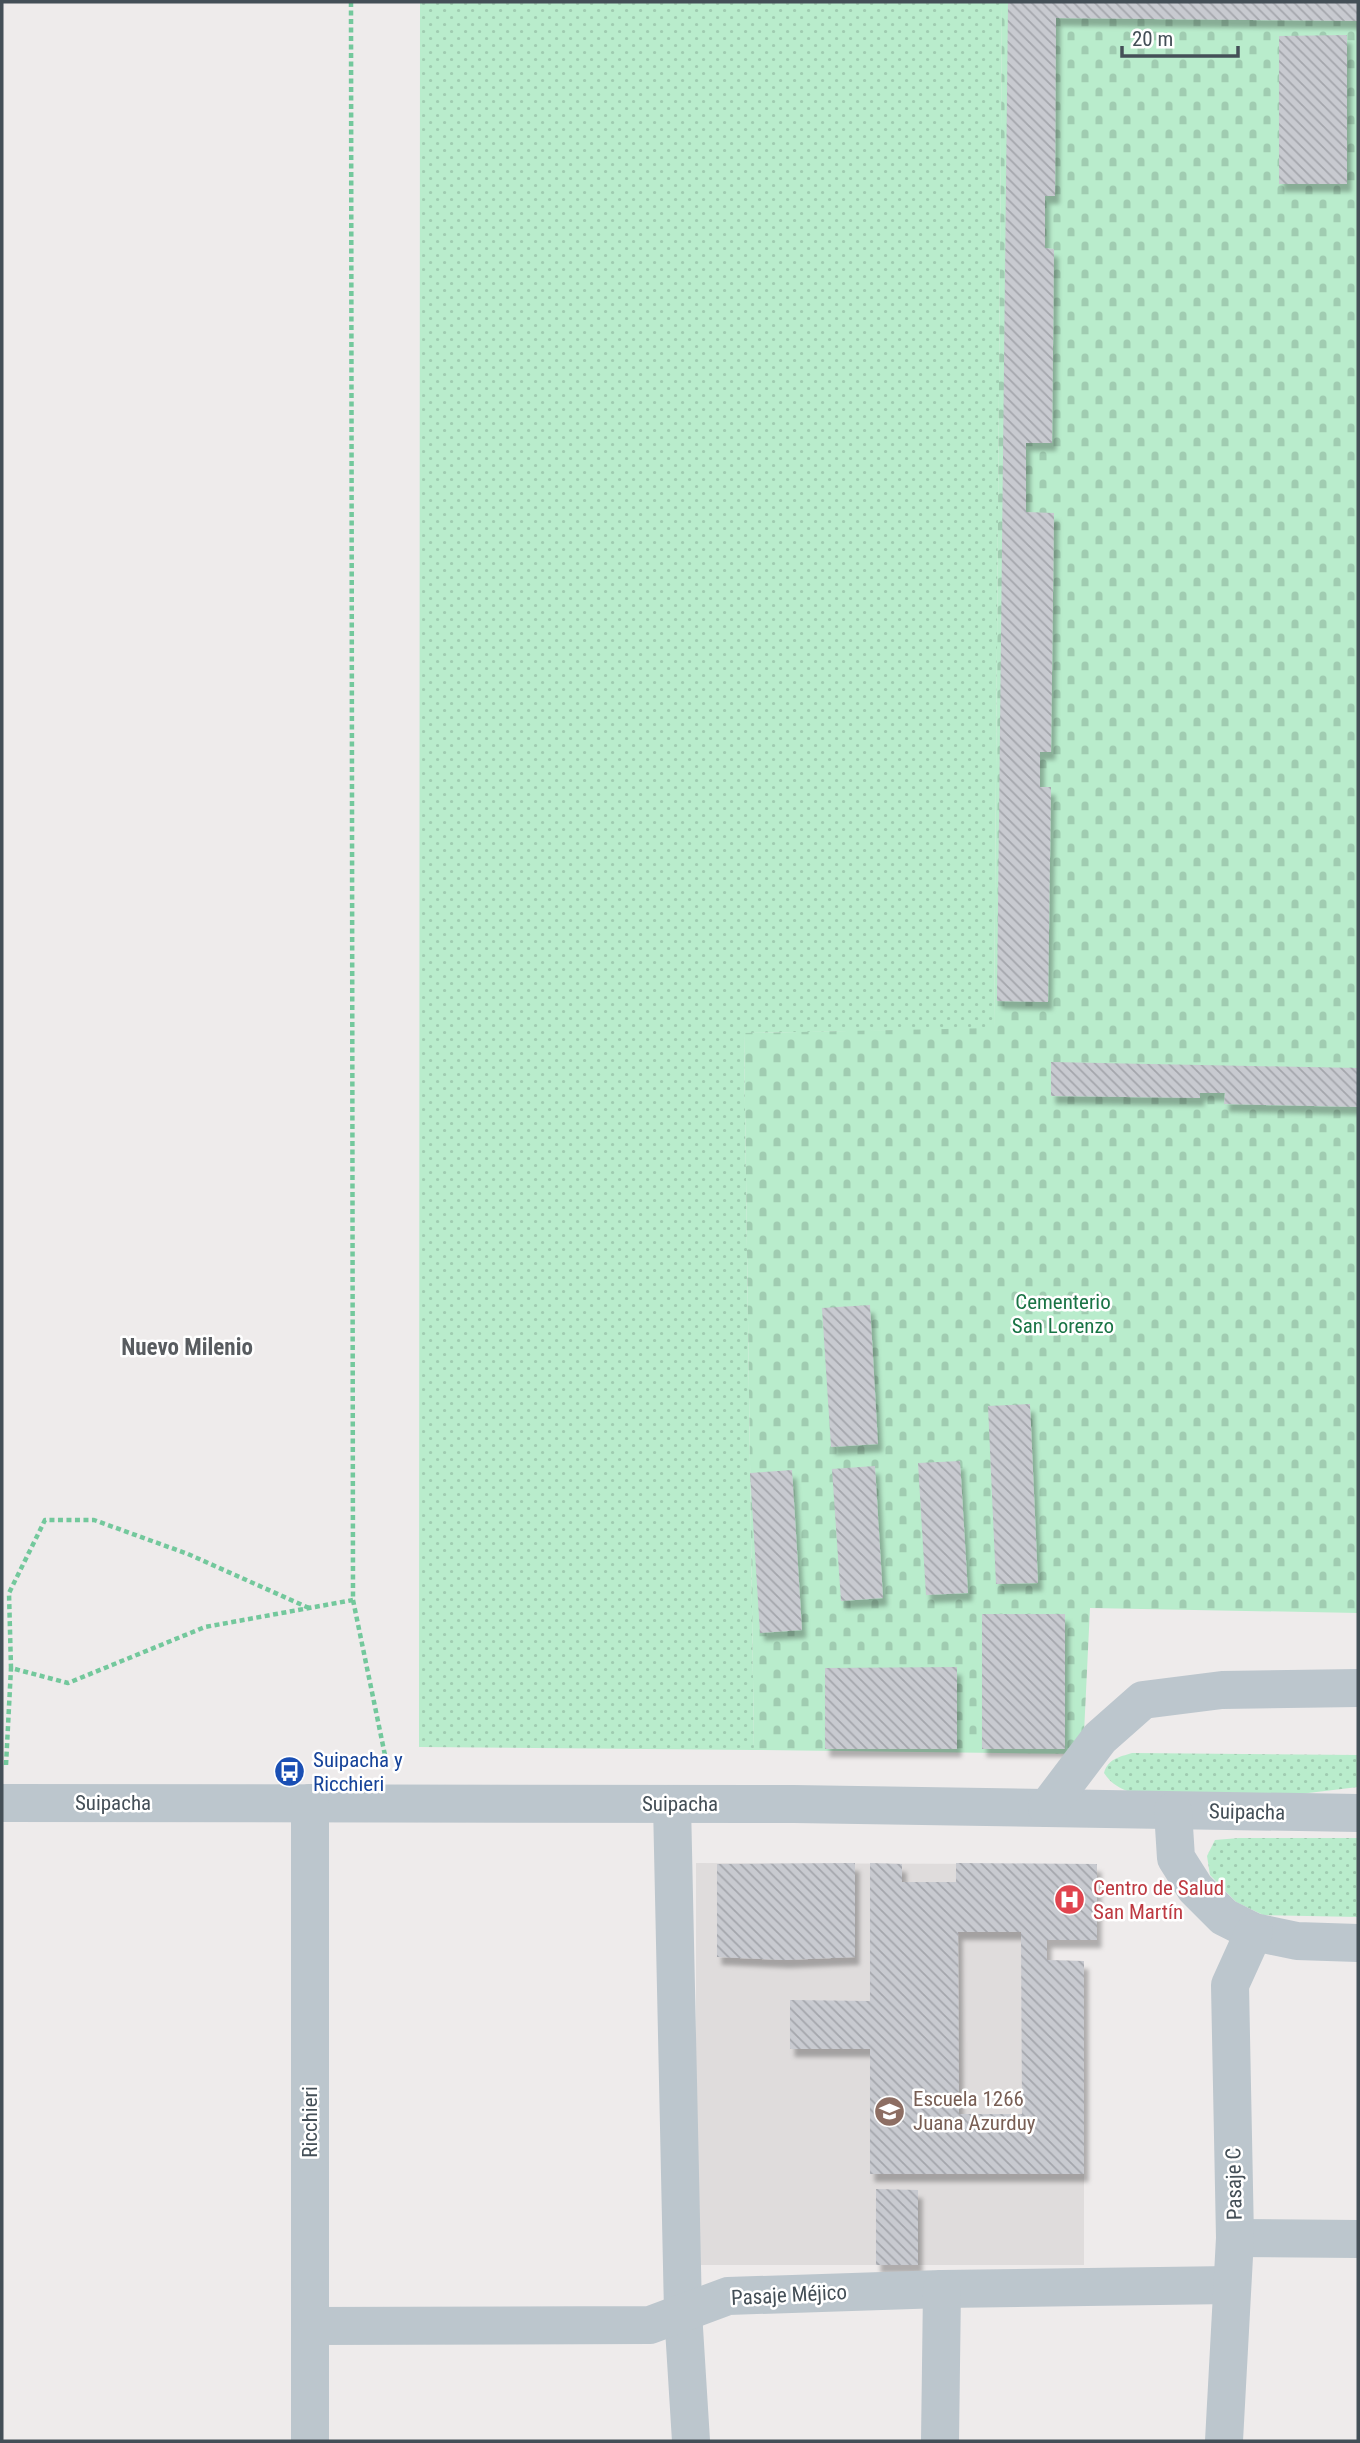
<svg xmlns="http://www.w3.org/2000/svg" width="1360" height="2443" font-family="'Roboto Condensed',sans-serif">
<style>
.education{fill:#dfdcdc}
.grass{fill:url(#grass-dots)}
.cemetery{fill:url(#cemetery-stones)}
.building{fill:url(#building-back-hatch);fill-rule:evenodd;filter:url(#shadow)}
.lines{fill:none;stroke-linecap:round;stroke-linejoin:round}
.path{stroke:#73c89c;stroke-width:4.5;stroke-dasharray:5 3.5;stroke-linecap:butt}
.minor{stroke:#bcc6cd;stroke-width:38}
.labels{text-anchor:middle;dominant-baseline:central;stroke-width:5;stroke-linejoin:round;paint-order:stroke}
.park-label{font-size:21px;fill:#197445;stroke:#fff}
.transit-label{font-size:21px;fill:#164399;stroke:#fff;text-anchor:start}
.street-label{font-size:21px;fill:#444f57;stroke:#fff}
.health-label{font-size:21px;fill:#be3a42;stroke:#fff;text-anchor:start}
.education-label{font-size:21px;fill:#785e54;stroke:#fff;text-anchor:start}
.neighbourhood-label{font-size:23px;font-weight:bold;fill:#585c60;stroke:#fff}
</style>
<defs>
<pattern id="grass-dots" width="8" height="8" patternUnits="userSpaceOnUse" patternTransform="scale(1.75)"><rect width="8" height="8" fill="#b9eccc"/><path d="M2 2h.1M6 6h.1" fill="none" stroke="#a0ccb1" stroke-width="1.8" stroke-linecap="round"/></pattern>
<pattern id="cemetery-stones" width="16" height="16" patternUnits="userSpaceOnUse" patternTransform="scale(1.75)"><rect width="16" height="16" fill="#b9eccc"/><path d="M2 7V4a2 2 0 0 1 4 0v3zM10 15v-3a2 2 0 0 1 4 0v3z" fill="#a0ccb1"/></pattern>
<pattern id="building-back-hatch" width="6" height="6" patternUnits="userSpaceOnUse" patternTransform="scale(1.75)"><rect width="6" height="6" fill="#c8cad0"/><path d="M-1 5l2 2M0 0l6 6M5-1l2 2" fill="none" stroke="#a4a6ac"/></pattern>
<filter id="shadow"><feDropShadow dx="4.5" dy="8" stdDeviation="2" flood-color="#0004"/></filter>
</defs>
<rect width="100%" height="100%" fill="#eeebeb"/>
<path class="education" d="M696,1863L1048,1864L1047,1960L1084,1961V2265H696Z"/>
<g class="grass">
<path d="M420,2H1002L994,1029L744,1033L754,1750L419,1747Z"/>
<path d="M1132,1753L1358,1755V1787L1275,1797L1135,1794C1121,1789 1112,1785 1104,1773C1108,1759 1119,1757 1132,1753Z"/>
<path d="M1239,1838H1358V1917L1263,1915L1236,1902L1210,1875L1207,1856L1215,1840Z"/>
</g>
<path class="cemetery" d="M1002,2H1358V1613L1090,1608L1083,1754L754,1750L744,1033L994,1028Z"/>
<g class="building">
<path d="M1008,2H1358V21L1056,18L1055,196H1045V248L1054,249L1052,443H1026V512L1054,513L1051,752H1040V787H1051L1048,1002L997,1001Z"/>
<path d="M1347,35V184H1279V36Z"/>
<path d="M1051,1062L1358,1068V1107L1224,1104L1225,1093H1200V1098L1051,1096Z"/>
<path d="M870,1305L878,1444L831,1447L822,1308Z"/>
<path d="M1030,1404L1038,1583L996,1584L988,1406Z"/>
<path d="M960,1461L968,1593L926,1595L918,1463Z"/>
<path d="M875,1466L883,1598L841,1601L832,1469Z"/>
<path d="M792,1470L802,1630L760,1633L750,1473Z"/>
<rect x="982" y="1614" width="83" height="135"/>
<path d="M957,1667V1749H825V1668Z"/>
<path d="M855,1863V1957L785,1960L717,1957V1864Z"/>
<path d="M870,1863L902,1864V1882H956V1863L1097,1864V1940H1047V1960L1084,1961V2174H870V2049H790V2000L870,2001ZM958,1932H1021L1022,2114H959Z"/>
<path d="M876,2189L918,2190V2265H876Z"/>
</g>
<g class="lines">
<g class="path">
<path d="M351,2L353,1600L387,1765"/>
<path d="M309,1608L188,1554L94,1520H45L9,1593L11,1668L68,1683L205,1627L353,1600"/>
<path d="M6,1765L11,1668"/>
</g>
<g class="minor">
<path d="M2,1803L794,1804L1358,1813"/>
<path d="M672,1804L683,2312L691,2441"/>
<path d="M1047,1808L1100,1738L1143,1700L1222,1690L1358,1688"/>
<path d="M1173,1811L1176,1858L1195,1888L1224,1917L1254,1932L1297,1941L1358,1943"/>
<path d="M1235,2238L1358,2239"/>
<path d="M310,2326L650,2325L728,2296L942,2289L1231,2285"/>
<path d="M310,2441V1803"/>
<path d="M940,2441L942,2289"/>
<path d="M1224,2441L1235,2238L1230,1985L1254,1932"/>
</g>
</g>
<defs>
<symbol id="bus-disc" viewBox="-11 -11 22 22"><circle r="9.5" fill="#1a4fb4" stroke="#fff"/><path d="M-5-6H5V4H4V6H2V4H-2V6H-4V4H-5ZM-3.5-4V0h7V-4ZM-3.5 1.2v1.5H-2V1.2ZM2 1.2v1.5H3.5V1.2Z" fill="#fff"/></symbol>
<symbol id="hospital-disc" viewBox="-11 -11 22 22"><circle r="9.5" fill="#e0444e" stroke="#fff"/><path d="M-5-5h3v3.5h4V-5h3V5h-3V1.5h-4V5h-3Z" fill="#fff"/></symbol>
<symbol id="school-disc" viewBox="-11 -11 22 22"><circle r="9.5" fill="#8d6e63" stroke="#fff"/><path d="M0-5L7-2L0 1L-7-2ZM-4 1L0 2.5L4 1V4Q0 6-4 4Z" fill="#fff"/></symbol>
</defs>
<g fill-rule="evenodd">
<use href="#bus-disc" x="272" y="1754" width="35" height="35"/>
<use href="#hospital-disc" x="1052" y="1882" width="35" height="35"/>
<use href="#school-disc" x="872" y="2094" width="35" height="35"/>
</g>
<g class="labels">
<g class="park-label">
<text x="1063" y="1302">Cementerio<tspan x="1063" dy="24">San Lorenzo</tspan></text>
</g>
<g class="transit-label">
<text x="313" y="1760">Suipacha y<tspan x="313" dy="24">Ricchieri</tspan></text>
</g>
<g class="street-label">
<text x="113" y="1803">Suipacha</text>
<text x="680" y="1804">Suipacha</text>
<text transform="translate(1247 1812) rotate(1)">Suipacha</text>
<text transform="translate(310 2122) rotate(-90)">Ricchieri</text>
<text transform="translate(1234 2184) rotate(-91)">Pasaje C</text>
<text transform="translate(789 2295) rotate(-3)">Pasaje Méjico</text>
</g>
<g class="health-label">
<text x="1093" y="1888">Centro de Salud<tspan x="1093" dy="24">San Martín</tspan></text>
</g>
<g class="education-label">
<text x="913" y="2099">Escuela 1266<tspan x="913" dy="24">Juana Azurduy</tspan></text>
</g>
<g class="neighbourhood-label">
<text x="187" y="1347">Nuevo Milenio</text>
</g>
</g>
<rect width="1360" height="2443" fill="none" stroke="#444f57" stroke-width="7"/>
<path d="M1122 46v10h116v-10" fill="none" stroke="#444f57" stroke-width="3.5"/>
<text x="1132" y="46" font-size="21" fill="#444f57" stroke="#ffffff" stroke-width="5" paint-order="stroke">20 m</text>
</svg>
